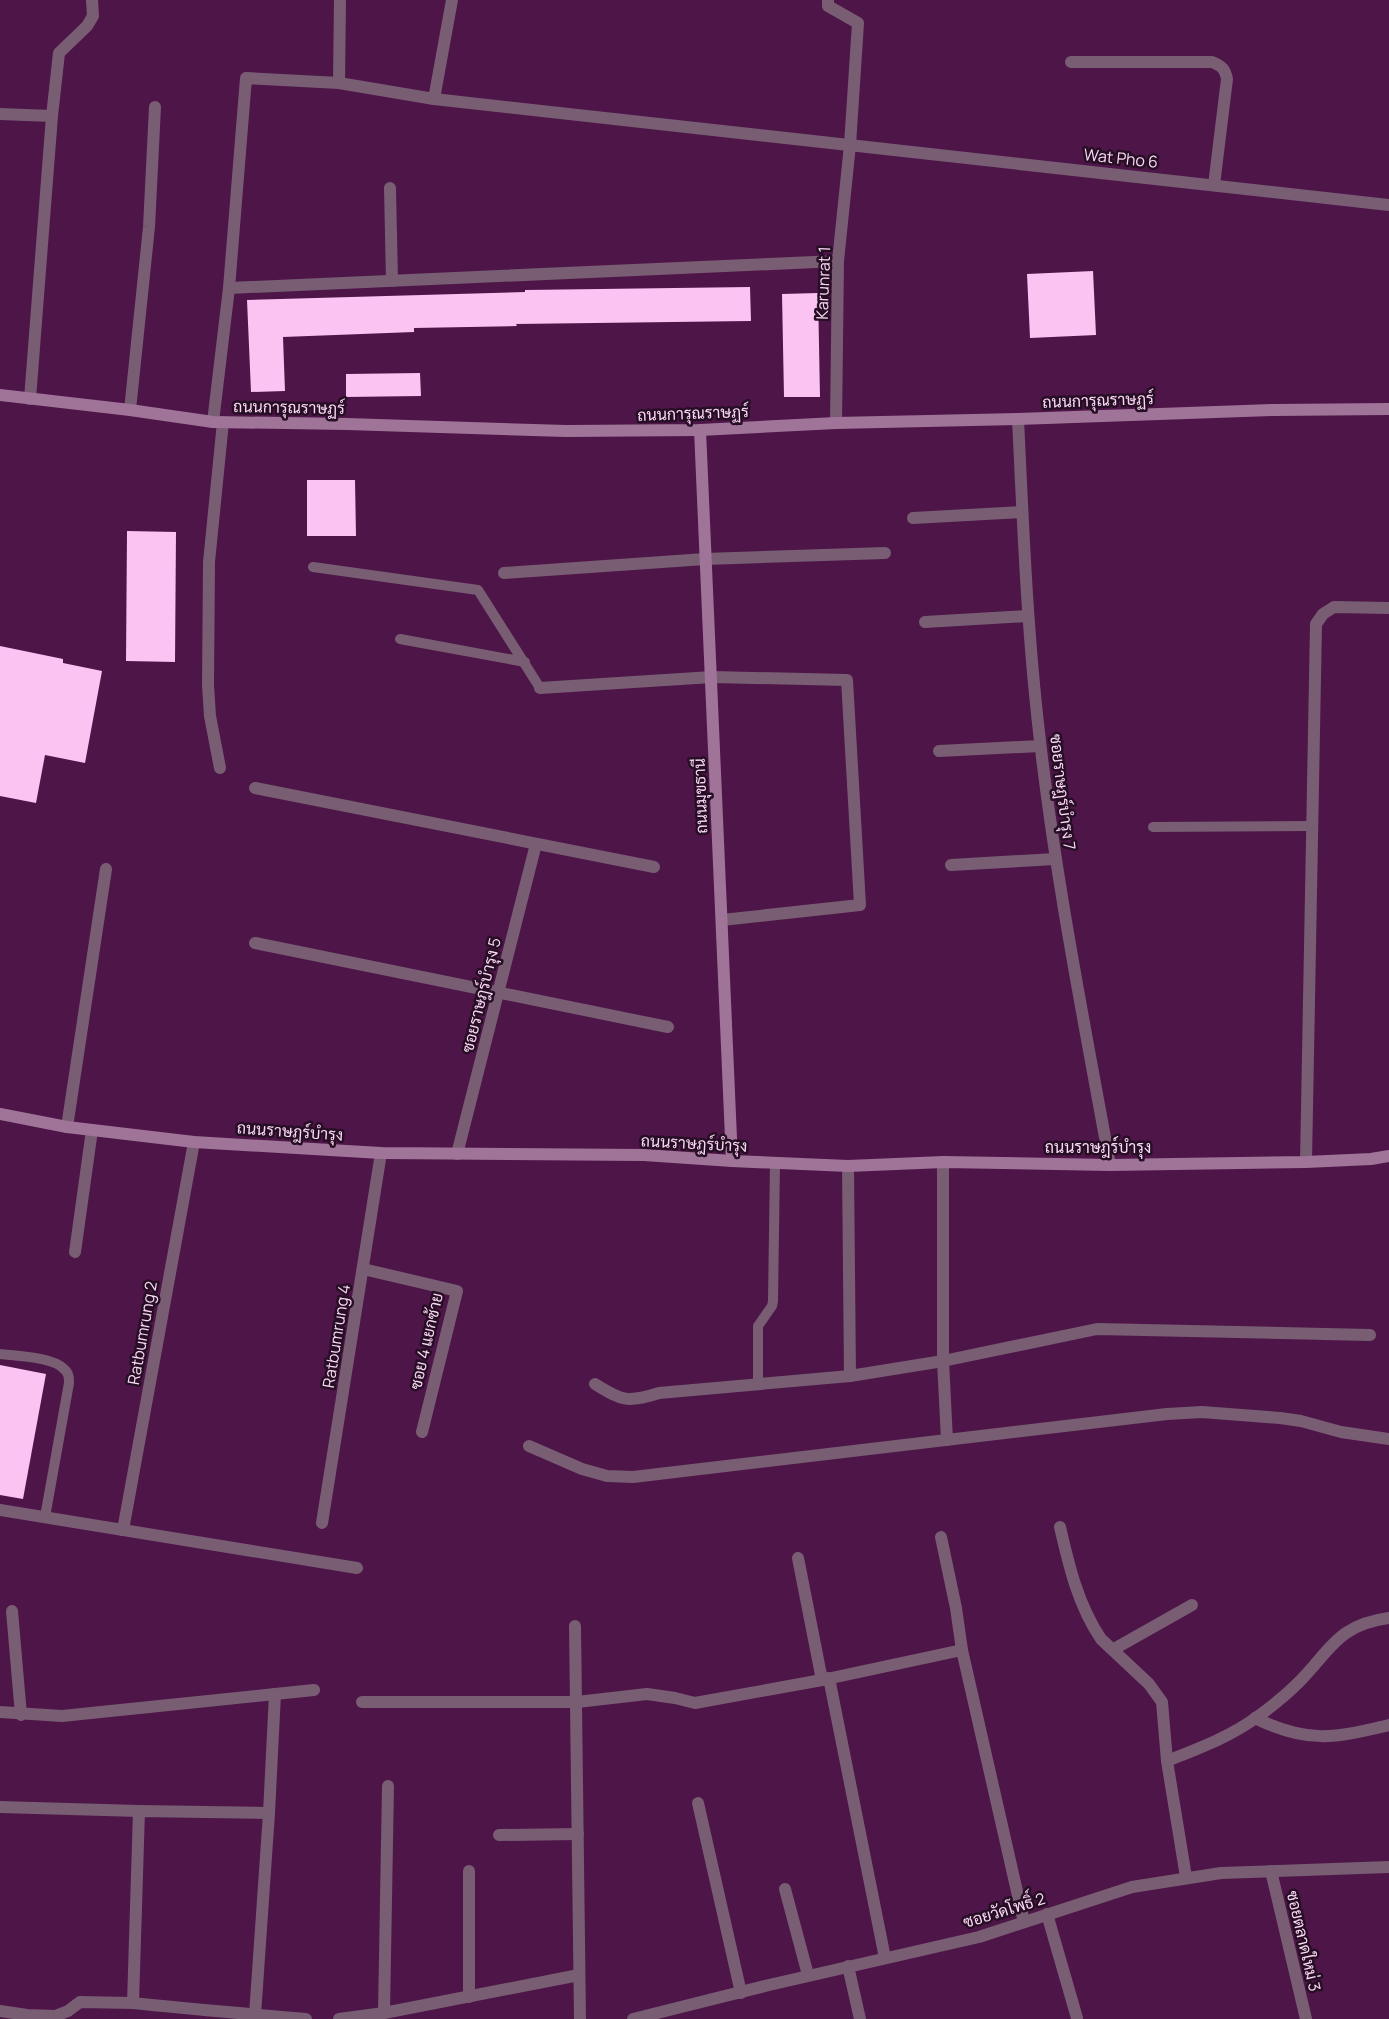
<svg xmlns="http://www.w3.org/2000/svg" width="1389" height="2019" font-family="Manrope,Sarabun,sans-serif">
<style>
.building{fill:#fac3f1}
.lines{fill:none;stroke-linecap:round;stroke-linejoin:round}
.lane{stroke:#785d73;stroke-width:10}
.street{stroke:#785d73;stroke-width:12}
.secondary{stroke:#9f7498;stroke-width:12}
.labels{text-anchor:middle;dominant-baseline:central;stroke-width:5;stroke-linejoin:round;paint-order:stroke}
.street-label{font-size:16px;fill:#fbd8f5;stroke:#260e24}
</style>
<rect width="100%" height="100%" fill="#4e1548"/>
<g class="building">
<path d="M1093,271L1096,335L1030,338L1027,274Z"/>
<path d="M750,287L751,321L516,324L517,326L414,328V332L283,337L285,391L251,392L247,300L525,292V290Z"/>
<path d="M818,293L820,397H784L782,294Z"/>
<path d="M420,373L421,396L346,397V374Z"/>
<path d="M307,480H355L356,536H307Z"/>
<path d="M127,531L176,532L175,662L126,661Z"/>
<path d="M0,646L63,659V663L102,671L85,763L45,755L36,803L0,796Z"/>
<path d="M0,1365L46,1374L23,1499L0,1495Z"/>
</g>
<g class="lines">
<g class="lane">
<path d="M313,567L478,590L540,688"/>
<path d="M400,639L525,662"/>
<path d="M1153,827L1312,826"/>
<path d="M0,1354C16,1356 53,1357 64,1369C69,1373 69,1378 69,1383L45,1517"/>
<path d="M758,1384V1326L772,1306L773,1301L775,1163"/>
</g>
<g class="street">
<path d="M828,0V6L858,23L850,145L838,261L836,423"/>
<path d="M1071,62H1212C1222,66 1225,69 1227,79L1214,185"/>
<path d="M339,83L340,0"/>
<path d="M434,99L452,0"/>
<path d="M0,114L52,116"/>
<path d="M390,188L392,281"/>
<path d="M229,288L838,261"/>
<path d="M30,399L52,116L59,53L87,26L93,16L92,0"/>
<path d="M130,410L149,227L155,107"/>
<path d="M1018,419C1023,524 1027,628 1039,732C1055,877 1084,1021 1110,1165"/>
<path d="M213,422L229,288L246,78L339,83L434,99L1389,205"/>
<path d="M913,518L1022,512"/>
<path d="M504,573L705,559L885,553"/>
<path d="M925,622L1027,616"/>
<path d="M540,688L712,677L847,680L860,905L722,920"/>
<path d="M939,751L1040,746"/>
<path d="M220,768L210,716L208,685L209,562L223,422"/>
<path d="M255,788L654,867"/>
<path d="M951,865L1055,859"/>
<path d="M255,943L668,1027"/>
<path d="M67,1127L106,869"/>
<path d="M457,1154L536,844"/>
<path d="M943,1162V1361L947,1440"/>
<path d="M1306,1162L1316,624L1323,614L1334,607L1389,608"/>
<path d="M848,1166L850,1376"/>
<path d="M75,1252L92,1130"/>
<path d="M363,1269L457,1291L422,1432"/>
<path d="M595,1384C622,1401 628,1403 659,1393L850,1376L943,1361L1097,1329L1370,1335"/>
<path d="M529,1446L582,1469L607,1476L633,1477L1167,1414L1202,1412L1280,1418L1301,1421L1341,1432L1389,1439"/>
<path d="M0,1510L357,1568"/>
<path d="M322,1523L381,1153"/>
<path d="M1060,1527C1069,1566 1078,1605 1101,1639L1149,1684L1162,1702L1167,1761"/>
<path d="M123,1530L194,1142"/>
<path d="M941,1537L956,1608L962,1650L1024,1922"/>
<path d="M798,1558L822,1680"/>
<path d="M12,1611L21,1715"/>
<path d="M575,1626L580,2019"/>
<path d="M1114,1649L1192,1605"/>
<path d="M829,1678L885,1958"/>
<path d="M275,1694L314,1690"/>
<path d="M362,1702H577L647,1694L675,1698L695,1703L822,1680L962,1650"/>
<path d="M0,1712L62,1716L275,1694L269,1813"/>
<path d="M1255,1718C1308,1744 1334,1738 1389,1725"/>
<path d="M698,1803L741,1993"/>
<path d="M0,1807L139,1811"/>
<path d="M499,1835L578,1834"/>
<path d="M1271,1871L1306,2019"/>
<path d="M1186,1877L1167,1761C1197,1749 1230,1737 1257,1717C1271,1707 1286,1695 1298,1683C1331,1650 1337,1625 1389,1618"/>
<path d="M785,1889L808,1975"/>
<path d="M1047,1914L1077,2018"/>
<path d="M848,1966L860,2019"/>
<path d="M469,1997V1871"/>
<path d="M0,2011L27,2015L55,2016L68,2011L80,2002L133,2003"/>
<path d="M384,2013L388,1786"/>
<path d="M255,2015L269,1813L139,1811L133,2003C190,2009 248,2014 306,2019"/>
<path d="M339,2019L384,2013L579,1975"/>
<path d="M633,2019L769,1985L979,1937L1132,1887L1221,1873L1389,1867"/>
</g>
<g class="secondary">
<path d="M0,395L130,410L213,422L347,424L566,431L700,430L836,423L1018,419L1273,410L1389,409"/>
<path d="M700,430L732,1161"/>
<path d="M0,1114L67,1127L194,1142L381,1153L644,1155L732,1161L848,1166L943,1162L1110,1165L1306,1162L1371,1159L1389,1156"/>
</g>
</g>
<g class="labels">
<g class="street-label">
<text transform="translate(1121 158) rotate(6)">Wat Pho 6</text>
<text transform="translate(823 283) rotate(-88)">Karunrat 1</text>
<text transform="translate(1098 400) rotate(-2)">ถนนการุณราษฏร์</text>
<text transform="translate(289 407) rotate(1)">ถนนการุณราษฏร์</text>
<text transform="translate(693 413) rotate(-2)">ถนนการุณราษฏร์</text>
<text transform="translate(1063 792) rotate(83)">ซอยราษฎร์บำรุง 7</text>
<text transform="translate(700 796) rotate(-92)">ถนนมุขธานี</text>
<text transform="translate(481 995) rotate(-76)">ซอยราษฎร์บำรุง 5</text>
<text transform="translate(290 1131) rotate(4)">ถนนราษฎร์บำรุง</text>
<text transform="translate(694 1143) rotate(3)">ถนนราษฎร์บำรุง</text>
<text x="1098" y="1147">ถนนราษฎร์บำรุง</text>
<text transform="translate(142 1333) rotate(-80)">Ratbumrung 2</text>
<text transform="translate(336 1336) rotate(-81)">Ratbumrung 4</text>
<text transform="translate(426 1341) rotate(-77)">ซอย 4 แยกซ้าย</text>
<text transform="translate(1004 1910) rotate(-17)">ซอยวัดโพธิ์ 2</text>
<text transform="translate(1304 1941) rotate(77)">ซอยตลาดใหม่ 3</text>
</g>
</g>
</svg>
